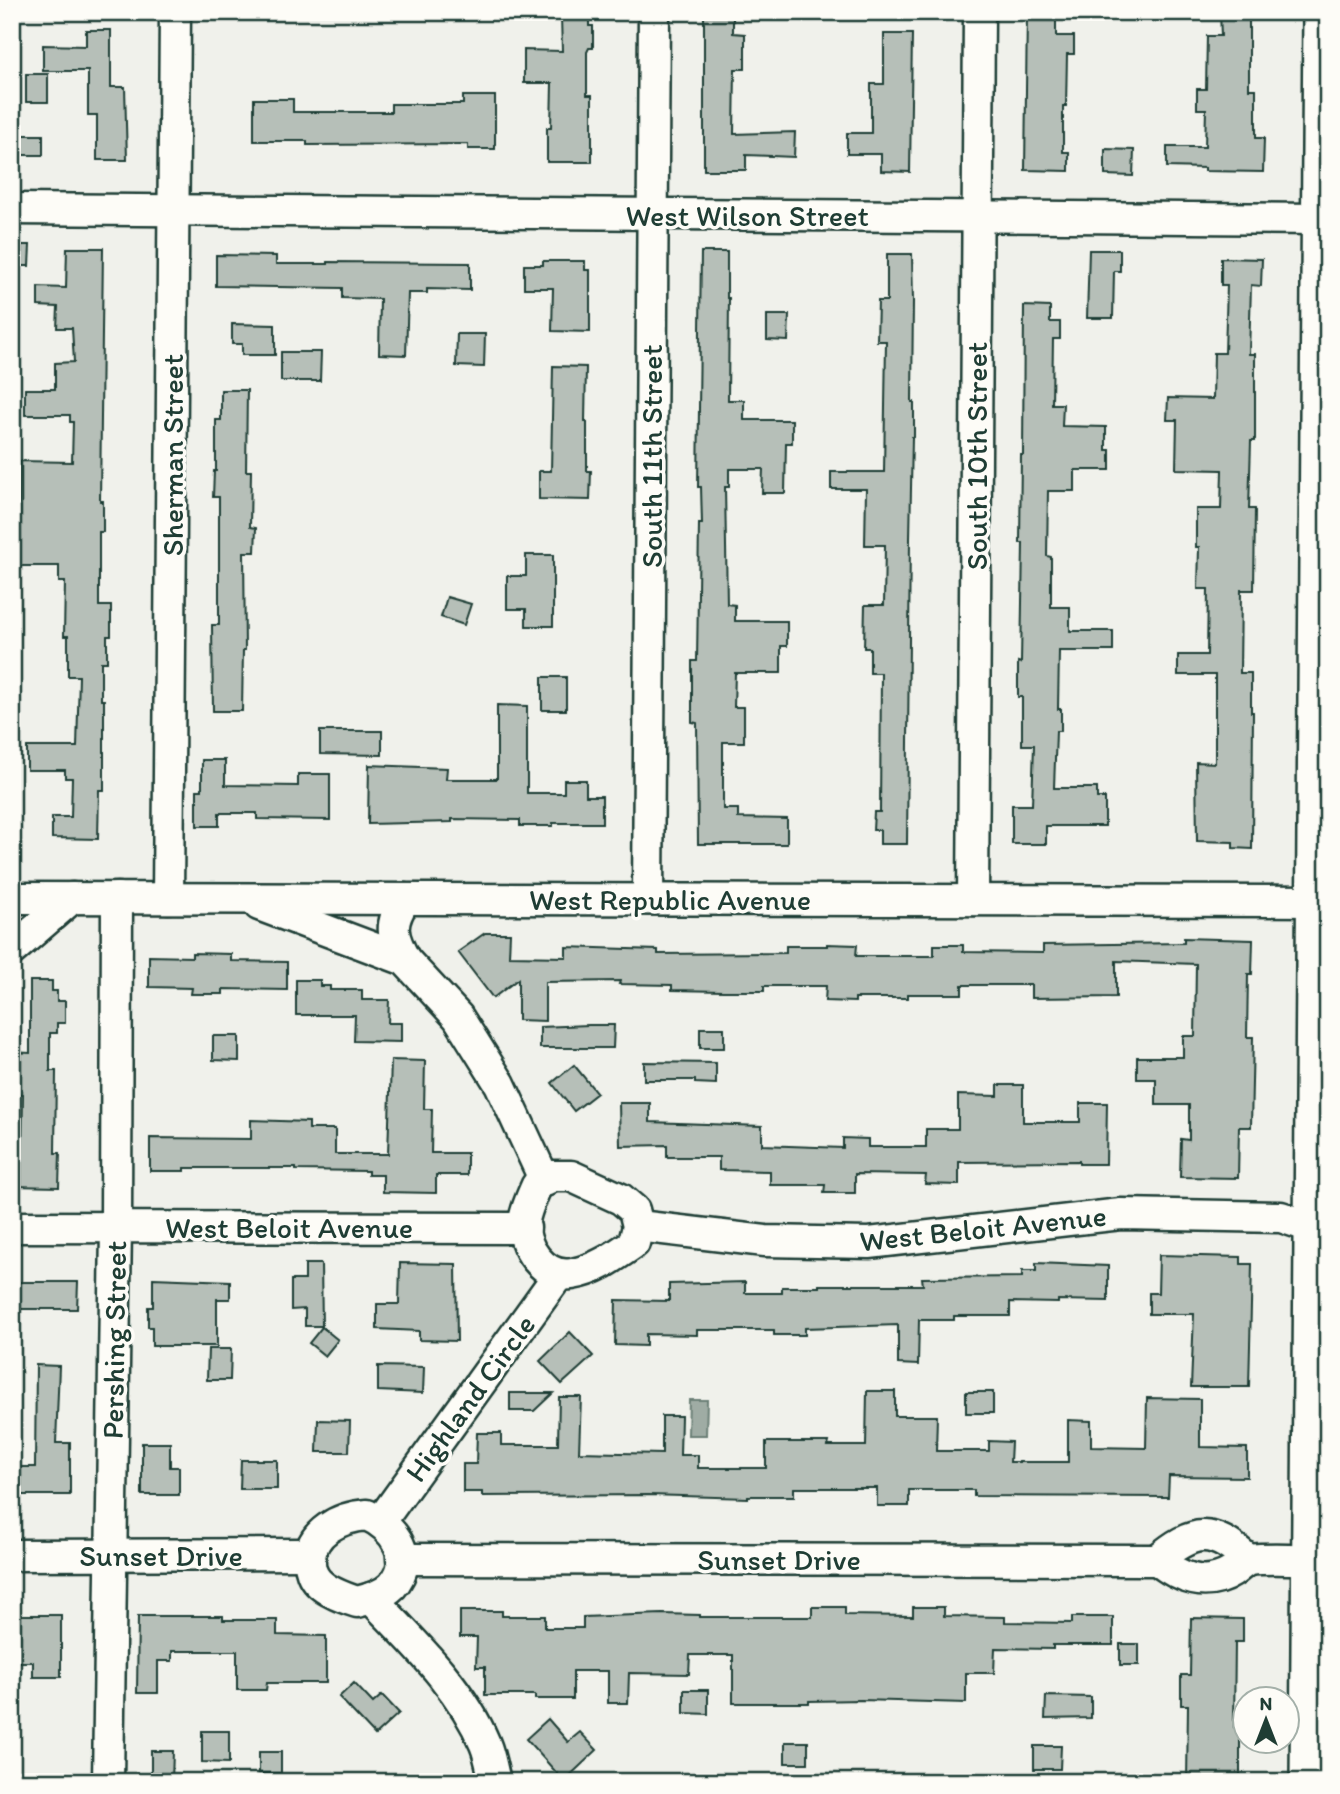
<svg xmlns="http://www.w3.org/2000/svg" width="1340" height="1794" font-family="Itim,sans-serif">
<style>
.water{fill:#9faca4;stroke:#6c8077;stroke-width:2}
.building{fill:#b6bfb8;stroke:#1f3d34;stroke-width:2}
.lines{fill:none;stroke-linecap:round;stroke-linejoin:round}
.minor-casing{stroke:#1f3d34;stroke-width:35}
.major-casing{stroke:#1f3d34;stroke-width:42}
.minor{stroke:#fdfcf7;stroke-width:30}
.major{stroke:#fdfcf7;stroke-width:37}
.labels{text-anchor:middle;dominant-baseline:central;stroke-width:7;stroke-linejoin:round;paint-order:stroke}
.street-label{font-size:30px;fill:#1f3d34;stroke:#fdfcf7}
</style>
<rect width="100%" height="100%" fill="#f0f1eb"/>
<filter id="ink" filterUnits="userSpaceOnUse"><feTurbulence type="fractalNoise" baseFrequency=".0143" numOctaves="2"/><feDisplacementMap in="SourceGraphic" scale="14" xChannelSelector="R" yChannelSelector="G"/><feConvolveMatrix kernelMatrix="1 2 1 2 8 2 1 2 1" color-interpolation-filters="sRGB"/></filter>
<g filter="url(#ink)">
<path class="water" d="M689,1400H707L706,1435H688Z"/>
<g class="building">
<path d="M704,12H733V33L745,34V69H735L734,134L795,132L794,157L746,155V170H704Z"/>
<path d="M1027,12H1056V36H1074V54H1067L1066,106H1063V152H1069V171L1025,170Z"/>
<path d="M1220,12H1249V89H1256V138H1264L1263,172L1205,171V168L1167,167V147H1205L1206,109H1197V89H1206L1207,36H1221Z"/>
<path d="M589,15V26H593V48H589L587,52V95H592V162H547V128H551L552,83H524V50L562,51L561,16Z"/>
<path d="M86,30H111V87H125L127,160H97V115H88V71H43V45L86,46Z"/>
<path d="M884,34H912L910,172L881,171V154H847V133H871V84H884Z"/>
<rect x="26" y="74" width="22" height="28"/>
<path d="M463,96H495V149H468V144L307,145V141H254V99H293V112H391V104H463Z"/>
<rect x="12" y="135" width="31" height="20"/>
<path d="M1105,149L1134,150L1133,176L1105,175Z"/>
<path d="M12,245H30L29,266H12Z"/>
<path d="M67,248H103L100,501H103V532H99V606H111V636H107V662H101V700H104V790H99L98,839L52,838V817H71L72,778H65V770H27V747H77L79,676H68V636H64L65,582H59V566H12V542H18L20,461L72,462L73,422H70V415H25V389H55V363L74,362L72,328H57L58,307L38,306V287L66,288Z"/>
<path d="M1089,250H1120V271H1114L1113,318H1087Z"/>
<path d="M701,252H727V298H729L728,400H744V420H792V443H786L785,493H762L763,469H729V487H725L727,604L735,605V621H787V646H781V673H735L734,707H744V742H723V809H738V818L787,819V844H698L697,723L692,722V661H697L699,524H702L701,487H698Z"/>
<path d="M887,254H912L913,301L912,402H914V437H912L910,539L907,844H880V830H873L874,812H880L881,673H870V648H864L865,605H884L885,545H865L866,489H831V472H884L886,341H877L878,301H887Z"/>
<path d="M216,255L276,256V264H328V262L470,263V290L427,289V293H408L406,355L379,354L380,299L342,298V288L216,286Z"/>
<path d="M1221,258L1262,259L1261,286L1251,285L1249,354H1255V441H1251L1249,509H1255L1254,590H1241L1240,673H1251V712H1253L1252,849L1233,848V842L1197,841L1196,762L1215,763V675H1178V655H1207L1208,589H1198L1199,547H1196V509H1221L1222,470L1176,469L1177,420H1167L1168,398L1213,399L1214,353H1225L1227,285H1221Z"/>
<path d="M543,261H585V270H590V332L552,331L553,288H524V265H543Z"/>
<path d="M1024,306L1050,307V322H1060V339H1053L1052,404H1063L1062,426L1106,427V450H1110V470H1075V491H1048L1047,556L1051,557V607H1070V631H1113V651H1059L1058,709H1061V731H1056L1054,788H1097V798H1105V826H1046V844H1012V805H1032L1034,745H1022V697H1018V662L1021,663L1023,543H1020L1021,455H1023Z"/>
<path d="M767,315H789L788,341L767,340Z"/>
<path d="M232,324L275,325V355H242V344H232Z"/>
<path d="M457,334H485L484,367L456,366Z"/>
<path d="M281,352H321L320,381H281Z"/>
<path d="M553,366L586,367L585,422H587V471H591L590,500L539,499V471H551Z"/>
<path d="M221,390H247L246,471H251L250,527L256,528L255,552H244L245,650H243L242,711H213L212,625H219V497H213L214,471H216V420H221Z"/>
<path d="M526,555H553V626H526V609H507V576H526Z"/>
<path d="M447,597L471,604L464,625L441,617Z"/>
<rect x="542" y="677" width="24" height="33"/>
<path d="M497,705L527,706V793H564V780H586V796H602V823H553V826H520V820L452,819V822L368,824L369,765L447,768L446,779H497Z"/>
<path d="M320,731H382V755L320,754Z"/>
<path d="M202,760H225V785L298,786V774H330V820L257,819V813H219V826H197V790H202Z"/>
<path d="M485,933H510L509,956L566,957V947L658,950V954L786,953V946H827V944L857,945L856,956H934V945H963V952L1043,953V945L1184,943V938L1253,940L1252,974H1248L1247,1037H1253L1251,1127H1239L1238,1178L1180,1177L1181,1139L1189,1140V1105H1156V1079H1137V1057H1183V1036H1195L1196,964L1116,961V997L1031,998V985H962V994H908V998H855V1002L825,1001L826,986H764V991H724L672,990V985L619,984L620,981L545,982V1021L518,1020V979L493,998L458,952Z"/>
<path d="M192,953L231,954V961L287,962V990L223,989V994H191L192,988L149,987V956L192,957Z"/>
<path d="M296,980H320V986H330V990H362V1000H389L388,1023H401V1042L354,1041L355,1015H296Z"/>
<path d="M30,981H52V991H57V1001H65V1023H57V1033H50V1071H56L55,1153H60L59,1187L12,1186V1153H22L23,1094H12V1052L30,1053Z"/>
<path d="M589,1025H614L613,1048H540V1027Z"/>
<rect x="700" y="1028" width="24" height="20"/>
<path d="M213,1036H239V1061L213,1060Z"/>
<path d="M391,1060L425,1061L424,1109H432L431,1153H467V1175H436V1193L383,1192V1175H368V1171L296,1170V1168H184V1171H150V1138L251,1139V1120L309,1122V1129H335V1154H388Z"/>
<path d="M644,1062L716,1063V1084L695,1083V1080H644Z"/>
<path d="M574,1065L597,1093L574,1111L552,1083Z"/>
<path d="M998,1085H1023V1122H1080V1103H1107L1106,1164H1079V1161L959,1162V1185L925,1184L926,1175L855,1174V1193H824L825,1185H770V1171L719,1170V1157H667V1145L620,1146L619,1103H650V1122L762,1126V1145L843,1148V1138L868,1139V1147H926V1129H958V1095L998,1096Z"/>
<path d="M1159,1255L1241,1257V1264H1252L1249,1387H1191L1194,1314H1149V1293H1158Z"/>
<path d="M400,1263L456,1264L457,1341L419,1340V1331L377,1329V1304H399Z"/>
<path d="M1036,1263L1108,1266V1301L1058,1300V1303L1010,1302V1316H954V1320H919L918,1365L898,1364V1325L805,1328V1335H774V1330H697V1335L646,1334V1346L615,1345L616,1300L669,1301V1284L745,1282V1293H782V1287H819V1285H923L922,1278L1022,1277V1271H1036Z"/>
<path d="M305,1264H321L322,1326H305V1309L291,1310V1280H305Z"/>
<path d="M153,1278L230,1281V1299H217V1346H152V1327H148V1307H153Z"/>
<path d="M12,1282H78L77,1309H12Z"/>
<path d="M322,1327L338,1340L325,1356L309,1343Z"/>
<path d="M570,1332L593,1356L562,1384L540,1361Z"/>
<path d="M208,1349H231L230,1380H207Z"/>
<path d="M36,1365L59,1366L56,1443H70V1495H12V1467H35Z"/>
<path d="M378,1366L424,1367L423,1393L378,1391Z"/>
<path d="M867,1391H895V1416H937L936,1451H989V1441L1011,1442L1010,1462H1068V1420L1091,1421V1447L1146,1448L1147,1398L1200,1399V1447L1247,1448V1477L1169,1476L1168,1497L974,1496V1490H909V1506H877V1488H794V1496H748V1498L649,1495L482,1496V1492H463V1464H476L477,1433H501V1445H558L559,1397H581L579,1452L662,1454V1416H681L680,1455H698V1468H766V1442H829L828,1446H866Z"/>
<rect x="966" y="1392" width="27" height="21"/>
<path d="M510,1393H553L534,1411H510Z"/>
<path d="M318,1420L350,1421L349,1452H317Z"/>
<path d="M142,1443H170V1467H179V1495H142Z"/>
<path d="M241,1460H277V1489H240Z"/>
<path d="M812,1607H845V1615L913,1616V1607H944V1616L1005,1617V1622L1072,1623V1617H1113V1645H1053V1649L995,1648L994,1673H966V1703L861,1700L809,1701V1703H733V1655H690L689,1674L629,1673L628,1703H608V1671H573V1699H535V1695H485V1667H476L477,1637H460V1611H502V1616H545V1628H583V1617L662,1614L700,1615V1617H812Z"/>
<path d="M12,1615H61V1677H33V1662H12Z"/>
<path d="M138,1616H223V1620H277V1635L326,1636V1683H267L266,1690H237V1651H172V1661H158V1693H137Z"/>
<path d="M1191,1618L1243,1619V1642H1235L1234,1727H1240V1782H1187L1188,1705H1181V1675H1190Z"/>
<rect x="1120" y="1644" width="19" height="21"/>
<path d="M354,1683L373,1703L382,1695L399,1713L375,1735L339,1697Z"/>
<path d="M684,1690H708V1714L684,1713Z"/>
<path d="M1046,1696L1091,1697V1718L1045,1719Z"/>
<path d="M548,1719L568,1742L580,1732L597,1750L564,1781L526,1739Z"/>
<path d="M202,1731H229V1763L202,1762Z"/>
<rect x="785" y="1742" width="23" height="21"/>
<path d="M1034,1746H1061L1060,1769H1034Z"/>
<path d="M151,1751H173L172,1782H151Z"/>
<rect x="259" y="1752" width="22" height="21"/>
</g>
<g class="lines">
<defs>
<g id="minor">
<path d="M12,209L1321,219"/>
<path d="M12,898L1328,901"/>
<path d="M168,898L175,12"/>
<path d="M648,899L654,12"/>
<path d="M973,900L979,12"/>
<path d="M259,905L405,960L458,1017L500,1084L545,1181"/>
<path d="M12,950L72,898"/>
<path d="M405,960C391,934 389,924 405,899"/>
<path d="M552,1176H571L621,1199L634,1210L638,1226L634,1243C614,1257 596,1270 572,1274C544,1279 521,1246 524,1221C526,1209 532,1196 537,1185Z"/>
<path d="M638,1226L765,1241L869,1243L1121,1214L1281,1217L1314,1228H1328"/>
<path d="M12,1227L525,1228"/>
<path d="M367,1515C394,1527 417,1559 392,1586C383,1595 369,1599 357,1602C345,1598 327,1592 318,1582C313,1577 310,1569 310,1562C309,1532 340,1517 367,1515Z"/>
<path d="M381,1521L559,1274"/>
<path d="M12,1555L309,1554"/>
<path d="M402,1559L1157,1560C1180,1578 1205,1589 1232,1572C1238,1568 1244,1561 1250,1560C1271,1557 1305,1560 1328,1560"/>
<path d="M1157,1560C1194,1529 1212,1527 1248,1560"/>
<path d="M371,1598C413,1642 461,1687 485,1744C490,1756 492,1770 495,1782"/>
<path d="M108,1782L116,1227L117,898"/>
</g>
<path id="major" d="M1309,1782L1322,12"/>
</defs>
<use href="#minor" class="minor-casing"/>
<use href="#major" class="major-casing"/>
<use href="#minor" class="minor"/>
<use href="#major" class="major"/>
</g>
</g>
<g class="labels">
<g class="street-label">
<text x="747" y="215">West Wilson Street</text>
<text transform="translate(172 455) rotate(-90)">Sherman Street</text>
<text transform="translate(651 456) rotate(-90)">South 11th Street</text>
<text transform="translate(976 456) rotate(-90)">South 10th Street</text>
<text x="670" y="899">West Republic Avenue</text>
<text x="289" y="1227">West Beloit Avenue</text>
<text transform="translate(983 1228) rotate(-6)">West Beloit Avenue</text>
<text transform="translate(114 1340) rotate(-89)">Pershing Street</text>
<text transform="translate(470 1398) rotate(-54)">Highland Circle</text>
<text x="161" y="1555">Sunset Drive</text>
<text x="779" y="1559">Sunset Drive</text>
</g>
</g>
<rect width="1340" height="1794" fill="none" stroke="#fdfcf7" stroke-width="42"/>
<rect x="21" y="21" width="1298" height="1752" fill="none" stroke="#1f3d34" stroke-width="2.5" filter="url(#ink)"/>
<g transform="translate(1266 1720)"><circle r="33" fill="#fdfcf7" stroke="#a4b0a9" stroke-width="2"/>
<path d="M0-5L12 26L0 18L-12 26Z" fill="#1f3d34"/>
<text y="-10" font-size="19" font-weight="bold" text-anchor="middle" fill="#1f3d34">N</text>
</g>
</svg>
